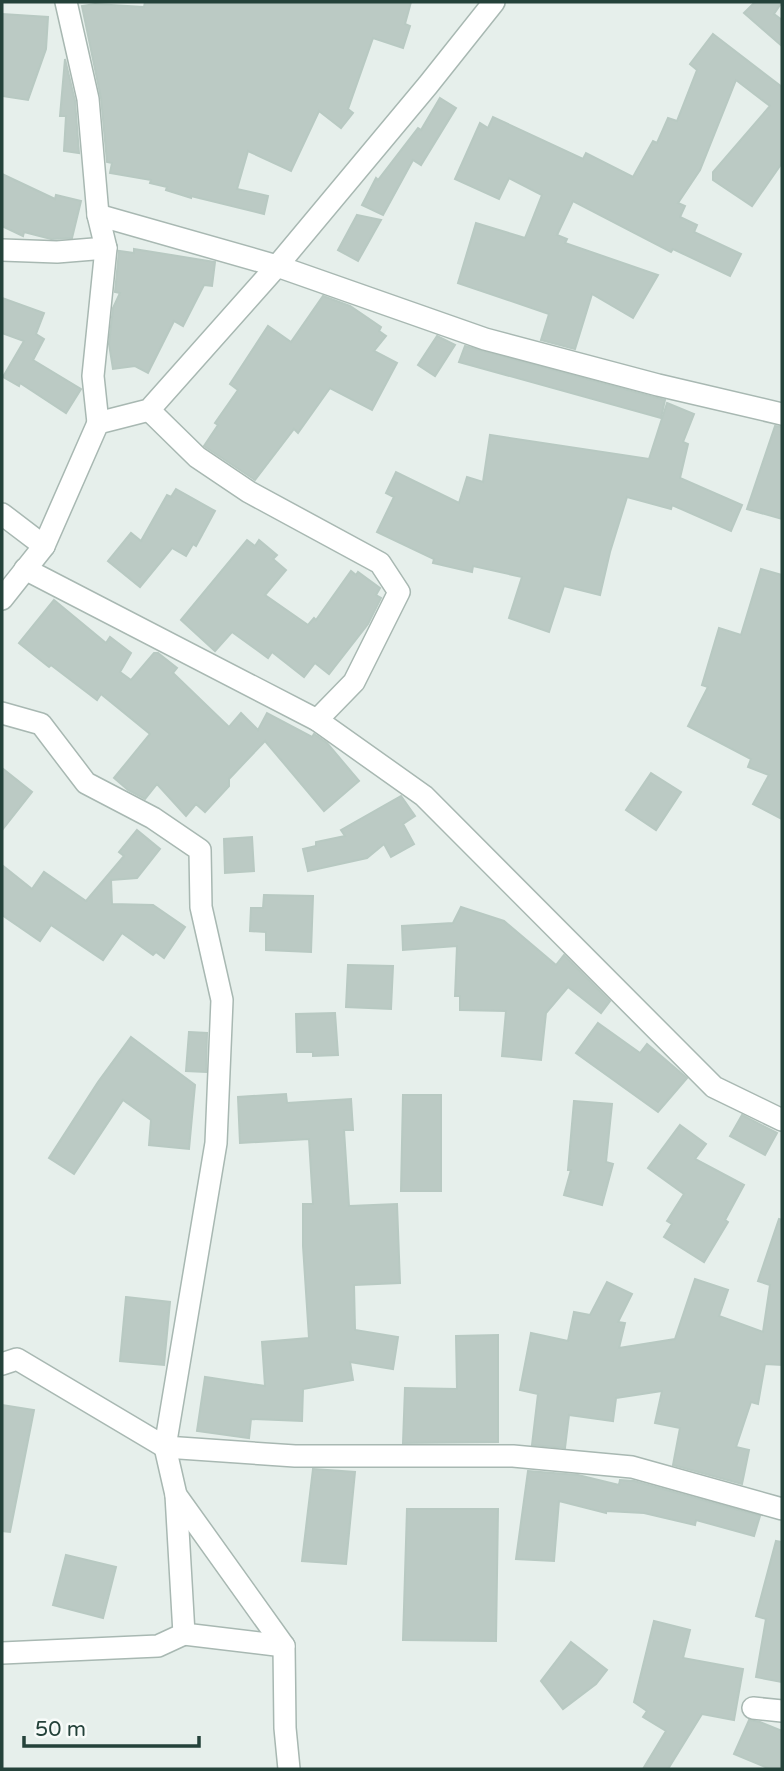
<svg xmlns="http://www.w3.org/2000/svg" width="784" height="1771" font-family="'Varela Round',sans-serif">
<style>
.building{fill:#bbcac4;stroke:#b8c9c2;stroke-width:2}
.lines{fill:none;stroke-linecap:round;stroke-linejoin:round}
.minor-casing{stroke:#a8b8b2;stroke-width:24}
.minor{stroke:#fff;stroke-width:21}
</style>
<rect width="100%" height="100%" fill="#e6efeb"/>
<g class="building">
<path d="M145,2H411L405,24L410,26L403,48L373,38L348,109L353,113L341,128L319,111L291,171L248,151L237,189L268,196L264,214L191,196V198L166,190L167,187L150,183L151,180L110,173L112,163L107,162L101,98L82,6L95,4L144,7Z"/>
<path d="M755,2H782L774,14L782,20V46L744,13Z"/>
<path d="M2,14L48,17L46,49L28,100L2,96Z"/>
<path d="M713,34L782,87V163L752,206L713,180V172L770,106L736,80L700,170L678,203L685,206L680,217L697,225L694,232L741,254L730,276L673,249L671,252L573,201L557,235L567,239L565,243L658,275L633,318L592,294L575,349L541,340L549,314L458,283L476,223L525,238L542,195L509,178L499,199L455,179L480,123L488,128L493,117L583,159L586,153L633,177L653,141L657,143L668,118L677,121L697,70L690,64Z"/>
<path d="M65,59L75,101L79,153L64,151L66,116H60Z"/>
<path d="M440,98L456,108L421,165L413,160L383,215L362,205L376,178L378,180L418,128L421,130Z"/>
<path d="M2,174L55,199L56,195L81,201L72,238L51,239L24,232L23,236L2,226Z"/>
<path d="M357,215L381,220L358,261L338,250Z"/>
<path d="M134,249L215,262L212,286L204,285L183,326L174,321L148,373L135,366L113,369L109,344L113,308L120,293L115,292L119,251L134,253Z"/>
<path d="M323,296L350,306L381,327L379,331L386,336L374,351L397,363L372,410L330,388L298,433L294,429L255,480L204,446L218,425L215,423L238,390L230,384L268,326L291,342Z"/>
<path d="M2,298L44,313L36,334L44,339L33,360L81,389L66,413L20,383L19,386L3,377L24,341L2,333Z"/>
<path d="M437,336L455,345L435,376L418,365Z"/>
<path d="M465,346L665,400L661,418L459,362Z"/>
<path d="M667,403L694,414L683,442L688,444L680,478L742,505L731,531L672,505L671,509L627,497L610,552L600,595L564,586L549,632L509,618L522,577L473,566L472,572L433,563L434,559L377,532L394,497L386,493L396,472L459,503L467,477L483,482L490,435L649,459Z"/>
<path d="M775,426L782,427V519L747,509Z"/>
<path d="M176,489L215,511L196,546L193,544L186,556L172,548L140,587L108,561L131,533L141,541L167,495L171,497Z"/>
<path d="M247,540L255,546L259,540L277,555L273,559L286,570L265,595L308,625L314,618L316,620L351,571L356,575L358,572L380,588L376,595L381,598L368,624L329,674L315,663L304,677L272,652L268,658L232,632L215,651L181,620Z"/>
<path d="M761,569L782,575V819L753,804L769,775L748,767L751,759L688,726L708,687L702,685L719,628L741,635Z"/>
<path d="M54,600L106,643L110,637L131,653L120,672L131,680L154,653H158L177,668L173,673L229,727L241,713L258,730L267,713L312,737L314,734L327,743L359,781L324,811L265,741L229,779V786L205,812L196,804L186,816L157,784L145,799L128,790L114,778L150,734L101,694L97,700L51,665L49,667L19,643Z"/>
<path d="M2,768L32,792L2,830Z"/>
<path d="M651,773L681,792L656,830L626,810Z"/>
<path d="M401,796L415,816L403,824L414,844L391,857L384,844L367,858L308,871L303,849L316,846V842L345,836L341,830Z"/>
<path d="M137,830L160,849L137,878L111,880L112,904L153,905L185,927L164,958L156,952L153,955L122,933L103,960L51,925L40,941L2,915V865L32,889L44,872L86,901L124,856L119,852Z"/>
<path d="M252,837L254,871L225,873L224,839Z"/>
<path d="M264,895L313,896L311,952L266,950V932L250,931L251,908H263Z"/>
<path d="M461,907L504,921L556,965L564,955L610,1001L601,1013L568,987L546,1013L541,1060L502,1056L506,1011L460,1010V996H455L457,946L403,950L402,926L453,923Z"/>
<path d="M348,965L393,966L391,1009L346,1007Z"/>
<path d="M335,1013L338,1055L313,1056V1052H297L296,1014Z"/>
<path d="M598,1023L640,1053L647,1044L687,1078L658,1112L576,1053Z"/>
<path d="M189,1032L207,1033L206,1072L186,1071Z"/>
<path d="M131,1037L195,1085L189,1149L149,1145L151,1120L123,1100L74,1174L49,1158L98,1082Z"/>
<path d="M286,1094L287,1103L351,1099L353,1130H344L349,1206L397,1204L400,1283L354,1285L355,1330L398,1337L393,1369L350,1362L353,1380L303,1389L302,1421L251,1419L249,1438L197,1431L205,1377L265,1386L262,1342L309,1338L303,1246V1204H313L309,1139L240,1143L238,1097Z"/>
<path d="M403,1095H441V1191H401Z"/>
<path d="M574,1101L612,1104L606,1162L613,1164L602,1205L564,1195L571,1170H568Z"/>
<path d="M742,1115L777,1133L765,1155L730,1136Z"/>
<path d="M680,1125L706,1144L695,1159L744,1185L725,1220L728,1222L704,1262L664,1237L672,1224L667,1221L684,1194L648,1168Z"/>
<path d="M779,1219L782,1220V1365L765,1364L758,1404L751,1402L736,1447L749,1450L742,1484L673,1465L680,1428L655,1423L662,1391L616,1398L613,1421L569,1415L565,1448L532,1445L538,1394L520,1390L531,1333L568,1341L574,1312L590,1315L607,1282L632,1294L618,1322L625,1323L619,1348L675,1339L695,1279L728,1290L719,1316L763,1332L770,1285L758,1281Z"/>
<path d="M126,1297L170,1302L164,1365L120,1361Z"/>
<path d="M498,1335V1442L403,1443L405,1388L457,1389L456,1336Z"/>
<path d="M2,1405L34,1410L10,1532L2,1531Z"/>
<path d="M313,1469L355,1472L346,1564L302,1561Z"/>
<path d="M528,1471L578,1475L619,1485L620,1480L634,1481L760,1516L754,1536L696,1520L695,1525L644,1513L606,1511V1513L559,1501L554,1561L516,1559Z"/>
<path d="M407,1509H498L496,1641L403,1640Z"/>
<path d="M776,1541L782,1542V1682L756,1677L766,1619L756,1616Z"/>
<path d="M66,1555L116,1567L103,1618L53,1605Z"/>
<path d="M654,1621L690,1630L683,1658L743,1669L734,1720L702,1714L668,1769H643L666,1731L643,1717L647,1711L634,1702Z"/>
<path d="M571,1642L607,1670L596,1684L563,1709L541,1681Z"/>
<path d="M749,1720L760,1722L782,1731V1769H770L734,1754Z"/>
</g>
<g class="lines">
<defs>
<g id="minor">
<path d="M66,2L88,99L98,215L106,248L93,376L98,423"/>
<path d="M98,215L277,266L485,339L658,385L782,414"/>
<path d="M2,250L57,252L106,248"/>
<path d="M149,410L197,457L249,492L380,563L399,592L354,682L317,720"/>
<path d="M2,514L44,546"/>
<path d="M25,569L317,720L424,796L714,1087L782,1120"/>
<path d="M2,599L44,546L98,423L149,410L277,266L428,85L494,2"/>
<path d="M2,713L41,724L86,783L153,818L200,850L201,907L222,1000L216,1143L165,1447L176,1495L284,1646L285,1728L289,1769"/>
<path d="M2,1364L17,1359L165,1447L295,1456H513L632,1467L782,1509"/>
<path d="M184,1634L284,1646"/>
<path d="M2,1653L158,1646L184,1634L176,1495"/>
<path d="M753,1708L782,1711"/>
</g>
</defs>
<use href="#minor" class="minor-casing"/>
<use href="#minor" class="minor"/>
</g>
<rect width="784" height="1771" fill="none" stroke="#24423a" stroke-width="7"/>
<path d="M24 1736v10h175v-10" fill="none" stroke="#24423a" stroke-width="3.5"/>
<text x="35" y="1736" font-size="21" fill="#24423a" stroke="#f7fbf9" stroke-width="5" paint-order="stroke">50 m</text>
</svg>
